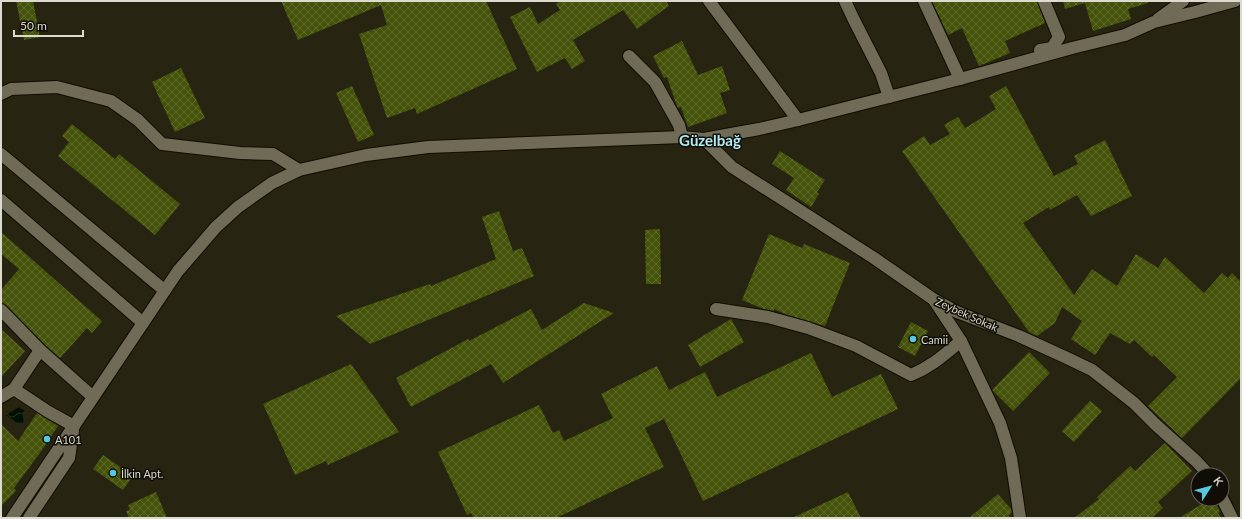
<svg xmlns="http://www.w3.org/2000/svg" width="1242" height="519" font-family="Lato,sans-serif">
<style>
.water{fill:url(#water-waves)}
.building{fill:url(#building-cross-hatch)}
.lines{fill:none;stroke-linecap:round;stroke-linejoin:round}
.minor-casing{stroke:#110d00;stroke-width:14}
.minor{stroke:#706b56;stroke-width:12}
.poi-dot{fill:#56c9e0;stroke:#0f0d06;stroke-width:1.5}
.labels{text-anchor:middle;dominant-baseline:central;stroke-width:3;stroke-linejoin:round;paint-order:stroke}
.street-label{font-size:11px;fill:#dddbcf;stroke:#0f0d06}
.poi-label{font-size:11px;fill:#dddbcf;stroke:#0f0d06;text-anchor:start}
.district-label{font-size:15px;font-weight:bold;fill:#b3ecf8;stroke:#0f0d06}
</style>
<defs>
<pattern id="water-waves" width="16" height="10" patternUnits="userSpaceOnUse"><rect width="16" height="10" fill="#011101"/><path d="M0 5q4-4 8 0t8 0" fill="none" stroke="#263325"/></pattern>
<pattern id="building-cross-hatch" width="8" height="8" patternUnits="userSpaceOnUse"><rect width="8" height="8" fill="#45530a"/><path d="M0 0l8 8M0 8l8-8" fill="none" stroke="#5f6b2d"/></pattern>
</defs>
<rect width="100%" height="100%" fill="#282412"/>
<path class="water" d="M19,407L25,411L22,413C23,418 26,424 19,424L6,415Z"/>
<g class="building">
<path d="M16,1H33L40,37L24,40Z"/>
<path d="M281,1H486L517,69L417,114L415,108L387,118L359,34L387,25L381,5L298,40Z"/>
<path d="M561,1H666L669,6L637,29L623,10L573,40L585,61L572,69L565,58L537,72L510,17L530,7L538,24L560,10L556,4Z"/>
<path d="M932,1H1037L1045,23L1005,41L1010,53L979,66L962,28L948,35Z"/>
<path d="M1063,1H1148V3L1128,9L1131,19L1093,31L1085,3L1065,9Z"/>
<path d="M682,41L698,75L722,66L730,90L720,93L727,113L688,127L681,107L678,108L677,106L667,77L664,78L653,56Z"/>
<path d="M181,68L205,118L175,132L152,82Z"/>
<path d="M352,86L374,135L358,142L336,93Z"/>
<path d="M1006,86L1054,176L1078,164L1074,156L1105,140L1132,196L1091,216L1077,195L1050,210L1049,207L1023,223L1074,295L1092,269L1117,286L1136,254L1158,268L1165,257L1204,293L1222,273L1228,278L1232,273L1241,282V378L1182,438L1148,406L1177,377L1154,355L1152,357L1134,340L1130,344L1110,333L1095,355L1071,339L1082,321L1062,307L1055,323L1037,336L1029,332L902,151L924,136L930,145L950,134L944,125L958,117L965,128L996,109L989,96Z"/>
<path d="M72,124L115,159L119,154L180,204L155,235L58,156L69,142L62,136Z"/>
<path d="M780,151L825,180L817,192L819,194L811,207L786,190L794,178L772,164Z"/>
<path d="M499,211L513,251L522,248L534,276L370,344L336,316L430,284L431,286L496,259L482,217Z"/>
<path d="M660,229L661,284H646L645,230Z"/>
<path d="M1,232L102,321L92,333L87,328L60,358L45,345L6,305L1,303V290L19,269L1,254Z"/>
<path d="M769,234L802,248L804,244L850,263L825,326L788,315L774,309V311L764,309L742,300Z"/>
<path d="M584,303L614,313L503,383L491,364L411,407L396,378L468,339L469,341L531,309L542,330Z"/>
<path d="M731,319L744,342L700,367L688,345Z"/>
<path d="M911,322L928,331L915,356L898,347Z"/>
<path d="M1,329L25,351L1,377Z"/>
<path d="M1029,352L1050,373L1013,411L992,390Z"/>
<path d="M811,353L832,397L881,374L898,409L703,501L664,419L645,428L664,467L556,518H474L471,513L467,515L438,452L539,405L553,433L559,430L564,441L613,418L601,394L657,366L669,390L705,372L717,397Z"/>
<path d="M351,364L399,432L328,465L326,461L295,475L263,404Z"/>
<path d="M1090,401L1102,411L1074,442L1062,431Z"/>
<path d="M37,413L58,426L42,450L14,488L16,491L1,506V424L18,441Z"/>
<path d="M1165,443L1192,471L1158,502L1163,508L1152,518H1074L1099,499L1097,497L1130,466L1135,471Z"/>
<path d="M103,455L133,476L123,490L93,469Z"/>
<path d="M156,492L167,518H129L126,511L130,510L128,505Z"/>
<path d="M848,492L861,518H792Z"/>
<path d="M998,494L1011,509L1012,512L1009,515L1010,518H969Z"/>
<path d="M1210,499H1214L1215,501L1220,512L1218,513L1221,518H1179Z"/>
</g>
<g class="lines">
<defs>
<g id="minor">
<path d="M709,1L798,120"/>
<path d="M845,1L853,18L881,73L889,97"/>
<path d="M924,1L960,79"/>
<path d="M1158,19L1183,1"/>
<path d="M1040,50L1052,48L1059,37L1044,1"/>
<path d="M629,56L655,82L679,125L682,137"/>
<path d="M1,94L11,89L57,87L111,101L138,120L162,144L240,153L273,154L299,170"/>
<path d="M704,139L732,167L874,258L933,299L957,312L1019,336L1067,358L1092,370L1134,403L1155,424L1196,461L1209,475"/>
<path d="M1,154L164,290"/>
<path d="M1,200L143,323"/>
<path d="M934,300L961,341L1000,423L1011,458L1020,518"/>
<path d="M716,309L768,317L808,328L856,346L911,375C931,367 944,355 961,341"/>
<path d="M1,310L40,350L93,397"/>
<path d="M14,389L40,350"/>
<path d="M1,397L14,389L47,411L74,426"/>
<path d="M1222,498L1232,518"/>
<path d="M12,518L178,271L216,227L238,207L272,183L299,170L366,155L428,147L682,137L704,139L759,129L798,120L960,79L1072,48L1125,35L1154,22L1195,12L1235,1"/>
<path d="M29,518L69,458L73,431"/>
</g>
</defs>
<use href="#minor" class="minor-casing"/>
<use href="#minor" class="minor"/>
</g>
<g class="poi-dot">
<circle cx="913" cy="339" r="4"/>
<circle cx="47" cy="439" r="4"/>
<circle cx="113" cy="473" r="4"/>
</g>
<g class="labels">
<g class="street-label">
<text transform="translate(967 314) rotate(24)">Zeybek Sokak</text>
</g>
<g class="poi-label">
<text x="921" y="339">Camii</text>
<text x="55" y="439">A101</text>
<text x="121" y="473">İlkin Apt.</text>
</g>
<g class="district-label">
<text x="710" y="140">Güzelbağ</text>
</g>
</g>
<rect width="1242" height="519" fill="none" stroke="#dddbcf" stroke-width="4"/>
<g transform="translate(1210 487) rotate(54)"><circle r="19" fill="#0f0d06" stroke="#615f56"/>
<path d="M0-3L7 15L0 10L-7 15Z" fill="#56c9e0"/>
<text y="-6" font-size="11" font-weight="bold" text-anchor="middle" fill="#dddbcf">K</text>
</g>
<path d="M14 30v6h69v-6" fill="none" stroke="#dddbcf" stroke-width="2"/>
<text x="20" y="30" font-size="12" fill="#dddbcf" stroke="#0f0d06" stroke-width="3" paint-order="stroke">50 m</text>
</svg>
